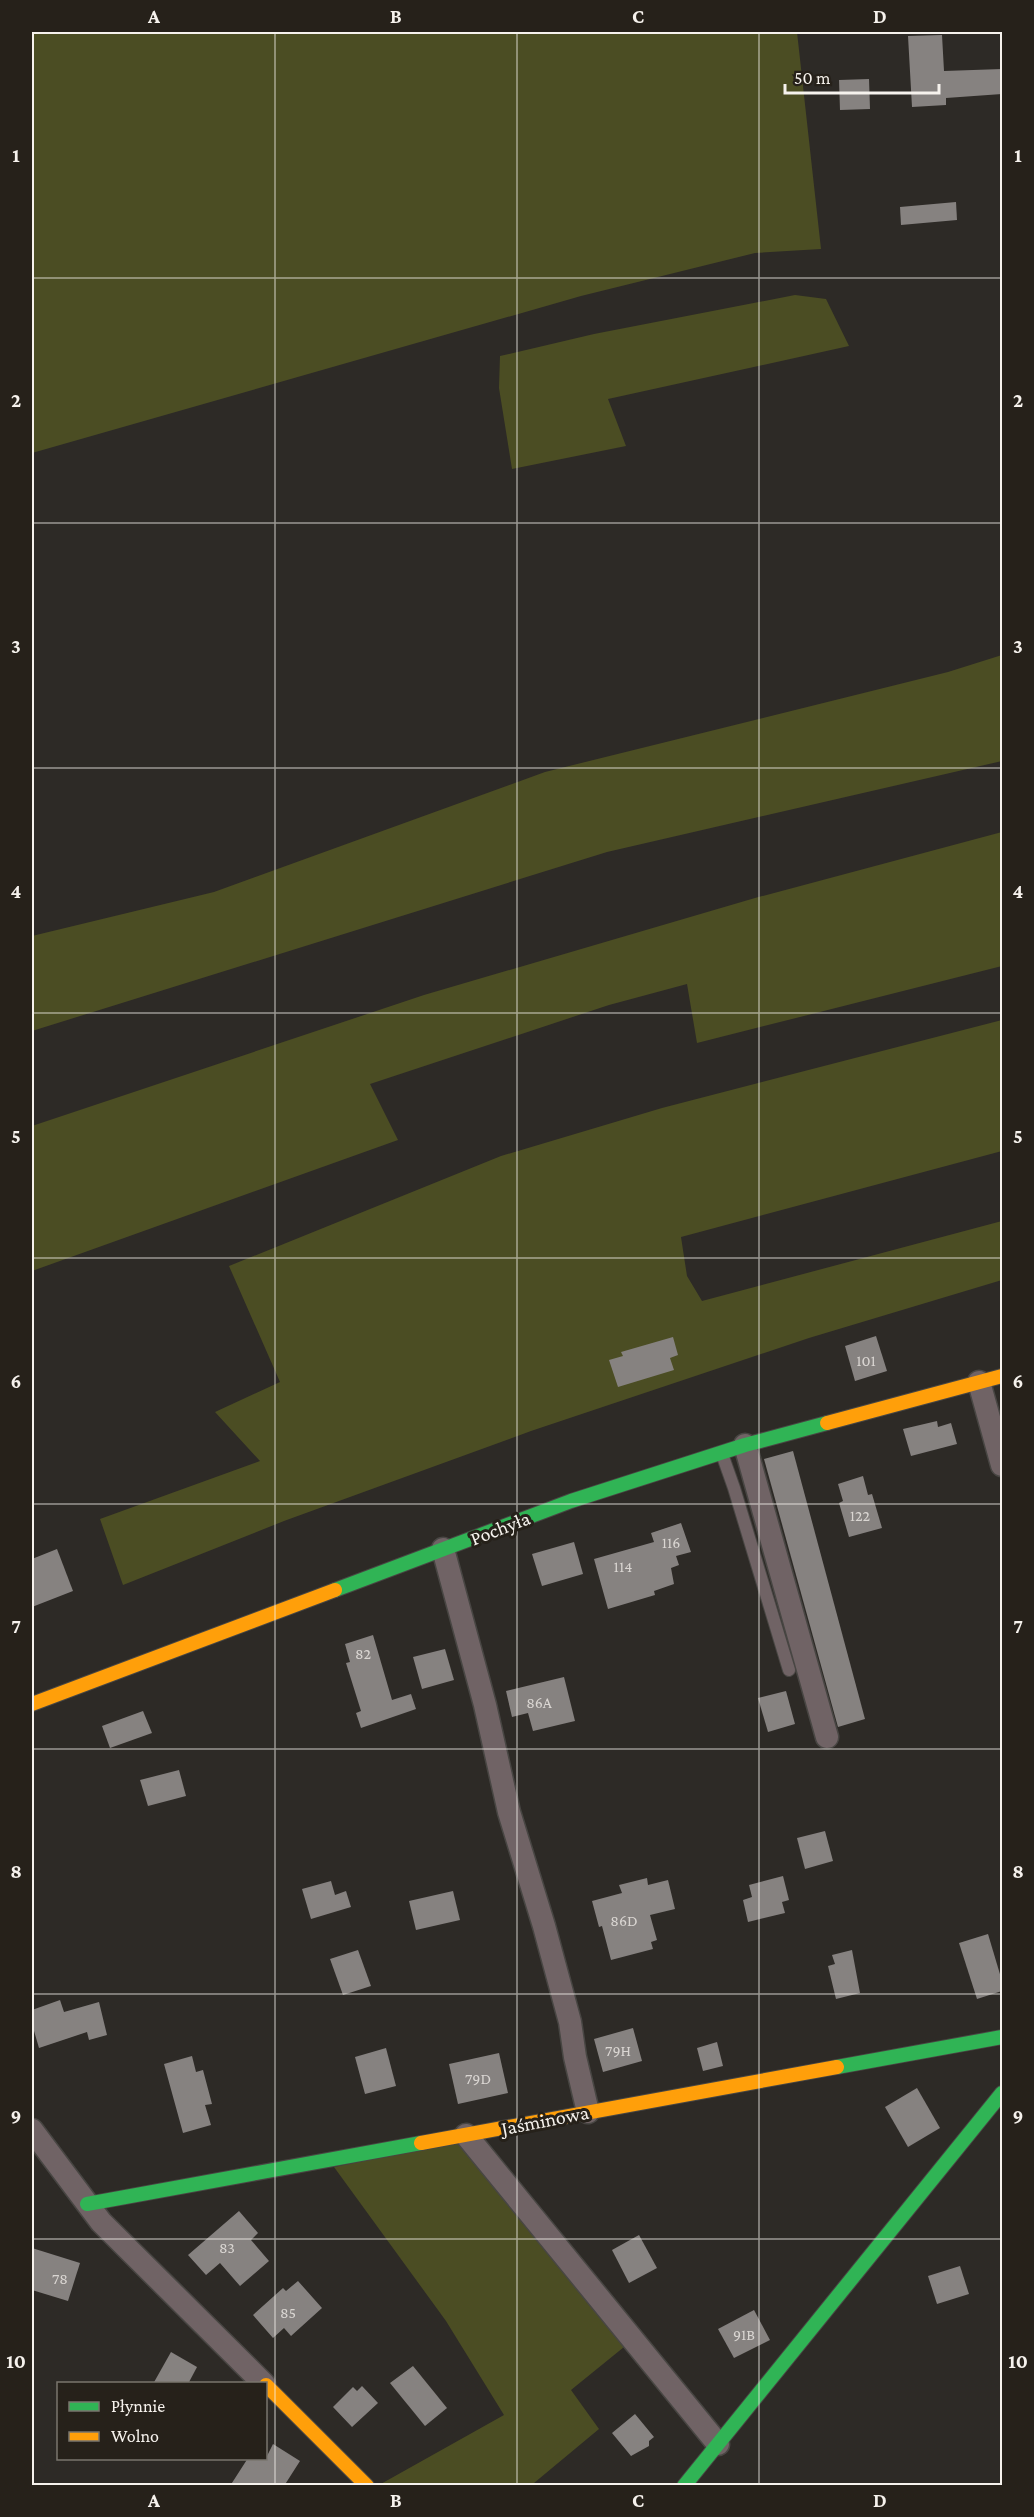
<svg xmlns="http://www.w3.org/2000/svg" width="1034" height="2517" font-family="'Crimson Pro',serif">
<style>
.green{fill:#4b4d23}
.building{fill:#868280}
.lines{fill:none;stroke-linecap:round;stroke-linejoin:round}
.lane-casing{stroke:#484643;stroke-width:14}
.street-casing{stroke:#484643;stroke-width:25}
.fast-casing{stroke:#484643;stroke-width:16}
.slow-casing{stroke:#484643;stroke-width:16}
.lane{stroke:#706365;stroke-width:12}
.street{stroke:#706365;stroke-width:22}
.fast{stroke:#30b455;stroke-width:14}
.slow{stroke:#ff9f0a;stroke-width:14}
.grid{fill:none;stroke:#f6f2ed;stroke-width:1.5;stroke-opacity:0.55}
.labels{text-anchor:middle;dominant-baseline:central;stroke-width:6;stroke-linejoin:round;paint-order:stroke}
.number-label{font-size:16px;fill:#dad6d2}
.street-label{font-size:20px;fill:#f6f2ed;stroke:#26211a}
.neatline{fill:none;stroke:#f6f2ed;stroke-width:2}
.grid-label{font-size:20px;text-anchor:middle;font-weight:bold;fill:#f6f2ed}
</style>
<rect width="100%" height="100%" fill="#2d2a26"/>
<g class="green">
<path d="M32,32H797L821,249L755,253L581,296L32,453Z"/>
<path d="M795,295L826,299L849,346L608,399L626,446L512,469L499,388L500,356L594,334Z"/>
<path d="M1002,655V761L607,852L32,1031V936L214,892L545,772L948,672Z"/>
<path d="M1002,832V966L697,1043L687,984L609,1005L370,1084L398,1140L32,1271V1126L424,995L755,898Z"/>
<path d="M1002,1020V1151L681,1237L687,1276L702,1301L1002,1221V1280L809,1338L531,1431L284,1521L123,1585L100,1519L260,1461L215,1412L280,1382L229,1266L501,1156L662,1108Z"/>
<path d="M464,2140L558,2266L624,2347L571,2390L599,2429L534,2483L536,2485H379L504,2415L446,2321L334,2167Z"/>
</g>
<g class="building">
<path d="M942,35L944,71L1002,69V94L946,98V105L912,107L908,36Z"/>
<path d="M869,79L870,109L840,110L839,80Z"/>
<path d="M956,202L957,220L901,225L900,207Z"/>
<path d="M876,1336L887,1371L855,1381L845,1346Z"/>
<path d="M673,1337L678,1355L670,1358L674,1370L618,1387L609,1360L623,1356L621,1352Z"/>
<path d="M937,1421L938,1427L951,1423L957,1444L911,1456L903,1429Z"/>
<path d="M793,1451L865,1719L838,1727L764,1459Z"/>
<path d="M863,1476L868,1495L872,1494L882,1528L849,1537L839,1503L843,1501L838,1484Z"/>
<path d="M681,1523L691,1552L676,1556L679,1565L671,1568L674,1584L654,1591L655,1595L608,1609L594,1559L654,1542L651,1533Z"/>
<path d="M574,1542L583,1574L542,1586L532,1554Z"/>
<path d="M57,1549L73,1591L32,1607V1559Z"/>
<path d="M373,1635L392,1700L411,1694L416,1709L361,1728L356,1713L361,1711L346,1663L350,1662L345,1644Z"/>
<path d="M445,1649L454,1680L422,1689L413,1657Z"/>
<path d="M564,1677L575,1721L533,1731L528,1713L512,1717L506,1691Z"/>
<path d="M786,1691L795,1724L768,1732L758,1698Z"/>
<path d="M143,1711L152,1733L110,1748L102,1726Z"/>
<path d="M179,1770L186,1796L148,1806L140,1780Z"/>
<path d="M825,1831L833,1861L805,1869L797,1838Z"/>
<path d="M783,1876L789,1900L782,1902L785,1913L748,1922L743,1900L752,1897L749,1885Z"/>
<path d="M647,1878L648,1885L668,1880L675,1909L650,1915L657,1940L651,1942L653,1949L611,1960L602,1926L599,1927L592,1901L622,1893L619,1885Z"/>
<path d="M331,1881L335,1895L346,1891L351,1907L311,1919L302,1889Z"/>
<path d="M453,1891L460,1920L416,1930L409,1901Z"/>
<path d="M988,1934L1002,1981V1991L977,1999L959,1943Z"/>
<path d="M358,1950L371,1986L343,1995L330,1959Z"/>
<path d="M852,1950L860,1993L836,1999L828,1966L835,1964L832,1955Z"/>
<path d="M60,2000L64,2012L99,2002L107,2035L89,2040L87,2032L39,2048L32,2024V2010Z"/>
<path d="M633,2028L642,2061L603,2072L594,2039Z"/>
<path d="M717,2042L723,2066L703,2071L697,2048Z"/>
<path d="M386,2048L396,2086L365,2094L355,2057Z"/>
<path d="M499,2053L508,2093L458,2104L449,2064Z"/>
<path d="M192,2056L196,2072L203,2070L212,2104L205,2105L211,2125L183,2133L164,2064Z"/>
<path d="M917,2088L940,2128L908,2147L885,2107Z"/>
<path d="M239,2211L258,2233L251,2240L269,2261L240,2286L220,2263L206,2275L188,2255Z"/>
<path d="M639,2235L657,2268L629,2283L612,2250Z"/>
<path d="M32,2248L80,2263L68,2301L32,2290Z"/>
<path d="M960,2266L969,2294L937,2304L928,2276Z"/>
<path d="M298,2281L322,2308L291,2336L284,2328L273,2338L253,2315L283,2288L286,2291Z"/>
<path d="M754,2310L770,2340L734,2358L718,2329Z"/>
<path d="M171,2352L197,2367L188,2384H153Z"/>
<path d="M413,2366L447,2408L425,2426L390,2383Z"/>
<path d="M362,2386L378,2403L352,2427L333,2407L353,2387L357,2391Z"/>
<path d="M635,2414L654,2437L649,2441V2446L631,2456L612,2433Z"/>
<path d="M273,2444L300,2461L284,2486H230L248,2458H266Z"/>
</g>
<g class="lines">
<defs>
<path id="lane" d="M722,1454L734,1488L789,1670"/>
<g id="street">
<path d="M979,1382L1002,1465"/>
<path d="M745,1445L827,1737"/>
<path d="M443,1549L485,1705L509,1812L544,1926L570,2022L575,2057L588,2112"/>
<path d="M32,2130L101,2222L264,2384"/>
<path d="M466,2135L718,2444"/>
</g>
<g id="fast">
<path d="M335,1590L571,1501L745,1445L827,1423"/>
<path d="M837,2067L1002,2037"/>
<path d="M87,2204L421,2143"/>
<path d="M684,2486L1002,2093"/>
</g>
<g id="slow">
<path d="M827,1423L1002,1376"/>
<path d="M32,1704L335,1590"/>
<path d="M421,2143L837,2067"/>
<path d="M266,2385L367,2486"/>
</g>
</defs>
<use href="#lane" class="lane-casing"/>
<use href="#street" class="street-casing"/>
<use href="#fast" class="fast-casing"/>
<use href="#slow" class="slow-casing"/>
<use href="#lane" class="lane"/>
<use href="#street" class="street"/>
<use href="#fast" class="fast"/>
<use href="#slow" class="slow"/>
</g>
<path class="grid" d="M275,32V2486M517,32V2486M759,32V2486M32,278H1002M32,523H1002M32,768H1002M32,1013H1002M32,1258H1002M32,1504H1002M32,1749H1002M32,1994H1002M32,2239H1002"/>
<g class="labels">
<g class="number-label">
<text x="866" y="1360">101</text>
<text x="860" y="1515">122</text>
<text x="671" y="1542">116</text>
<text x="623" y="1566">114</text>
<text x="363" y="1653">82</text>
<text x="539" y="1702">86A</text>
<text x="624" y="1920">86D</text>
<text x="618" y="2050">79H</text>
<text x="478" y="2078">79D</text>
<text x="227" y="2247">83</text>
<text x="60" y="2278">78</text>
<text x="288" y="2312">85</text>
<text x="744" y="2334">91B</text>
</g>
<g class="street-label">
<text transform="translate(500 1528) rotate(-21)">Pochyła</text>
<text transform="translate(545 2120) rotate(-11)">Jaśminowa</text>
</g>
</g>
<rect width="1034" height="2517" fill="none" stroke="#26211a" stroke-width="66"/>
<rect x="57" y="2382" width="210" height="78" fill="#26211a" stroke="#79756e" stroke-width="1.5"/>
<rect x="69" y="2402" width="30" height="9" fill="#30b455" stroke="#79756e" stroke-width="1.5"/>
<text x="111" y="2412" font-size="18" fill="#f6f2ed">Płynnie</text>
<rect x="69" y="2432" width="30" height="9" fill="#ff9f0a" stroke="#79756e" stroke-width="1.5"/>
<text x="111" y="2442" font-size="18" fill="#f6f2ed">Wolno</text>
<path d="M785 84v9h154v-9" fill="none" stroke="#f6f2ed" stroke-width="3"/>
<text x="794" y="84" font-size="18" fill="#f6f2ed" stroke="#26211a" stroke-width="4.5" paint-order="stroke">50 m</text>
<rect x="33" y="33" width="968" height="2451" class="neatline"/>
<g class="grid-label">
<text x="154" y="23">A</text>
<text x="396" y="23">B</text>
<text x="638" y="23">C</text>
<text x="880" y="23">D</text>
<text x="16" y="162">1</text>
<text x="1018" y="162">1</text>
<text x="16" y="407">2</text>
<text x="1018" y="407">2</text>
<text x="16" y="653">3</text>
<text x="1018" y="653">3</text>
<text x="16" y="898">4</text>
<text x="1018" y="898">4</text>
<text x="16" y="1143">5</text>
<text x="1018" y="1143">5</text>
<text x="16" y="1388">6</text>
<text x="1018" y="1388">6</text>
<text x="16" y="1633">7</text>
<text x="1018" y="1633">7</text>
<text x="16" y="1878">8</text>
<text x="1018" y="1878">8</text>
<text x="16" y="2123">9</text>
<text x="1018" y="2123">9</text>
<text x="16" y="2368">10</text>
<text x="1018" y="2368">10</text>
<text x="154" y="2507">A</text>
<text x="396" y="2507">B</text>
<text x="638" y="2507">C</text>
<text x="880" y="2507">D</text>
</g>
</svg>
